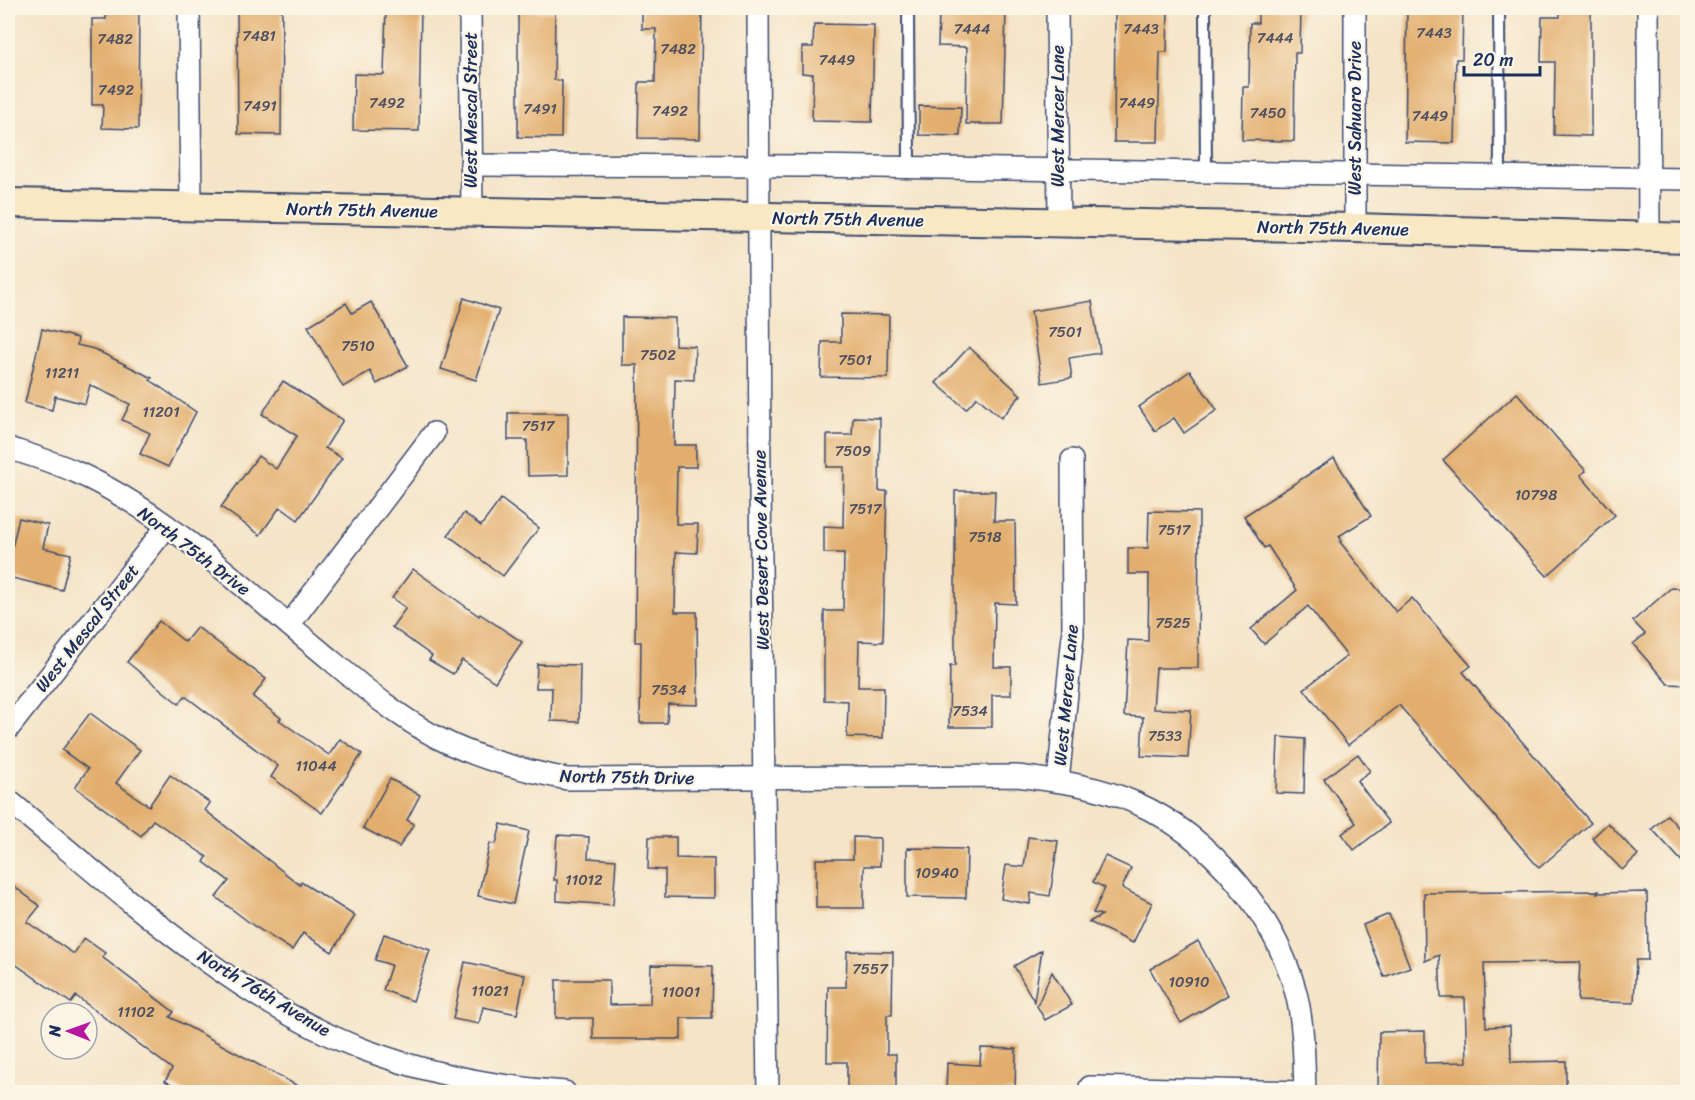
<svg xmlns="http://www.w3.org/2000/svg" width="1695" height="1100" font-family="Sriracha,sans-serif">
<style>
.building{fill:#e2ae6d}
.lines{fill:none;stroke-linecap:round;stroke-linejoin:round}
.lane-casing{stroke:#3c4a6e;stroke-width:14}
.street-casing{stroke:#3c4a6e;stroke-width:24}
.secondary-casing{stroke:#3c4a6e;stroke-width:32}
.lane{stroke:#fff;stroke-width:10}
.street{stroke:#fff;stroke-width:21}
.secondary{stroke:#f8e8c3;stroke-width:28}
.labels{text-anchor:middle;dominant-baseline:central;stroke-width:4.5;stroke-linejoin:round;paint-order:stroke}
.number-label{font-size:15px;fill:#4d4f62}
.street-label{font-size:18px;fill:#1b2f5e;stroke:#fcf5e5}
</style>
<rect width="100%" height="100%" fill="#fcf5e5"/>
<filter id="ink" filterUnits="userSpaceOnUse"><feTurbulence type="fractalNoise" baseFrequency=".0167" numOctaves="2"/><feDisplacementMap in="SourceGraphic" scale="12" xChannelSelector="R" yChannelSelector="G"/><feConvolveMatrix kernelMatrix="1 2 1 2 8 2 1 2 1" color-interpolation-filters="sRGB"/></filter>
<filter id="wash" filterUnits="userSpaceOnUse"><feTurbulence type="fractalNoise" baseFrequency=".008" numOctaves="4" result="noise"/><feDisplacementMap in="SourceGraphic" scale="24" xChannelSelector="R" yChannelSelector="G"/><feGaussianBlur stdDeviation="1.35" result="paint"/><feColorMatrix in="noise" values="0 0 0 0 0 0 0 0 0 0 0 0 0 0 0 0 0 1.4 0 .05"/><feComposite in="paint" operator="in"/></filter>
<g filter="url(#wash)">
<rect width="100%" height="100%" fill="#f4e4c8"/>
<g id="blocks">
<g class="building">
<path d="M106,8H139L138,129L102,128L103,105H92V19H106Z"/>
<path d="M237,8H282L281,135L238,134Z"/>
<path d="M386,8H421L419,131L353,130L354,74L384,75Z"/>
<path d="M642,8H702L700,139L638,138L639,82H655L656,29H642Z"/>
<path d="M963,8H1006L1003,124H966L967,47L938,46L939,12H963Z"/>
<path d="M1115,8H1168L1167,52H1160L1158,142H1114Z"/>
<path d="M1258,8H1301L1300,53H1295L1294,141L1242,140L1243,87H1249L1250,23H1258Z"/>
<path d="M1407,8H1463L1462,59H1456L1454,143L1405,142Z"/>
<path d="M1560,8H1591V136L1554,135L1555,62H1541L1542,17H1560Z"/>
<path d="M518,11L555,12L554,80L562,81L561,138L518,137Z"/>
<path d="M814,24L874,25L872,122L812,121L813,74L802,73V47H813Z"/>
<path d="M919,106L961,107L960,136L919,135Z"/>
<path d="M464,298L499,310L476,380L441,369Z"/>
<path d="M1092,301L1100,353L1069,358L1072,378L1042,383L1031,311Z"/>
<path d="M371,302L408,366L377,384L370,371L343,387L308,326L346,303L352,313Z"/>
<path d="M841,314L889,315L888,378L821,377L822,342H841Z"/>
<path d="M622,317L675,318V345L695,346L694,380L675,379L674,445H696V467H677L676,524H698L697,553L676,552L675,612H697L698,705L668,704L667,723H640L641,642H635L637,379V365H622Z"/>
<path d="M42,329L78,338L77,345L94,349L152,378L150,380L196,412L168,467L140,454L150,433L122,420L130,404L90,385L85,404L55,396L52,410L25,403Z"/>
<path d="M969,347L1021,395L1001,418L977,397L966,409L936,383Z"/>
<path d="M1190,371L1217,410L1184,433L1174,418L1155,431L1139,407Z"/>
<path d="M283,381L343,420L325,448L342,458L298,520L280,507L260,535L221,507L258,456L276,469L297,436L262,414Z"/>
<path d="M1517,393L1586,471L1580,475L1615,515L1547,576L1443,460Z"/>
<path d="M508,413H568V475L528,476L527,440H508Z"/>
<path d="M853,417L880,418L879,491H887L883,642L859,641L858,687H884L883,738L847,737L848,701L824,700V611H843L844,553H824V526L843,527L844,467H827V435H852Z"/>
<path d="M1334,458L1371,516L1339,536L1342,541L1340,542L1396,612L1412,598L1471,666L1463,672L1591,823L1539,868L1399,705L1348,745L1304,689L1347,656L1308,606L1264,644L1251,629L1297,590L1268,546L1264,548L1244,516Z"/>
<path d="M955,491H995L994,521H1015L1016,604L995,603L994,667H1011V695H992V727H949L950,666H955Z"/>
<path d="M501,499L539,528L503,576L448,535L464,513L481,526Z"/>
<path d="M1149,511L1199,512L1198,668H1156L1153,709L1191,710L1188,758L1141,756L1143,717L1124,716L1128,640L1148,641L1149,574H1128V548H1148Z"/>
<path d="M19,518L48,525L43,548L71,554L62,590L8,577V565Z"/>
<path d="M413,569L479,616L480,614L522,642L495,682L462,660L453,674L429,660L432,656L392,627L406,608L392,598Z"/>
<path d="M1671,588L1688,589V685L1668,684L1633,644L1645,634L1633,621Z"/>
<path d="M159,621L185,642L197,627L266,679L253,697L281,718L279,720L329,755L340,739L362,754L322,813L271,777L278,766L185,696L179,704L127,662Z"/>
<path d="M537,664L580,665L579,722L551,721L552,688H536Z"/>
<path d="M90,713L140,750L116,783L149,806L170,775L210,803L205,810L300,885L301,882L355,916L332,952L303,933L292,950L254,926L216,897L229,881L204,862L207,857L153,820L141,836L75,787L88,769L62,750Z"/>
<path d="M1278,737L1305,739L1304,794L1276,793Z"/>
<path d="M1358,754L1370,771L1357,781L1389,823L1354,850L1342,834L1356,823L1324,779Z"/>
<path d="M390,779L420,795L407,820L414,824L399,847L363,828Z"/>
<path d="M1667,815L1688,838V868L1652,829Z"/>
<path d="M1608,823L1638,855L1622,870L1592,838Z"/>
<path d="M501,824L529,831L513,904L478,896L490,843L496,844Z"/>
<path d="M557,835L589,837L588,858L616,860L613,905L557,901V880H554Z"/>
<path d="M649,837H676V858L714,859V898L665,897V870L648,869Z"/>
<path d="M853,837L880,838V866H864V908H816V859H853Z"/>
<path d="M1028,837L1058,841L1050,896L1031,893L1030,904L1001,899L1006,865L1024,867Z"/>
<path d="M907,848L967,849L966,898L907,897Z"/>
<path d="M1105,856L1131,868L1122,888L1152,903L1133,943L1089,922L1102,915L1093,913L1105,888L1093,882Z"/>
<path d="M8,882L40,906L27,922L74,954L84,938L105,953L102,957L174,1012L170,1017L309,1092H186L165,1081L172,1069L76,996L71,1003L8,959Z"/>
<path d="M1599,891L1597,893L1647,892L1648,960H1636L1634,1003L1578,1001L1580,962L1484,963L1486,1027L1510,1026L1511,1062L1566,1061V1092H1378L1379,1032L1425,1031V1063L1467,1062L1465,998H1441L1439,955L1425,961L1424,893Z"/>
<path d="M1389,914L1410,967L1384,977L1363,925Z"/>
<path d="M384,934L430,950L413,1001L383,990L391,965L375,960Z"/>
<path d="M1198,941L1228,995L1181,1023L1150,969Z"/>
<path d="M1042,950L1034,1001L1014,966Z"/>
<path d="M847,951L893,952L892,1015H887V1054H896V1092H847V1062H827L828,987H846Z"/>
<path d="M465,962L525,975L517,1014L483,1007L479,1024L453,1019Z"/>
<path d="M651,965L713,966L712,1018H681V1039H593V1018H556V980H609V1005L650,1004Z"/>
<path d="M1052,972L1072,1005L1045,1020L1037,1006Z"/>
<path d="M981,1048L1016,1049L1015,1092H946L947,1063L980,1065Z"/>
</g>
</g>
</g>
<g filter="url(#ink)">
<use href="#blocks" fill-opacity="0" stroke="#3c4a6e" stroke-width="1.5"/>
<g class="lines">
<defs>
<g id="lane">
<path d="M908,8L909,167"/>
<path d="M1205,8L1206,172"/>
<path d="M1499,8L1500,176"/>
</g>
<g id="street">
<path d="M189,8L191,206"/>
<path d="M470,8L472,212"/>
<path d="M758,8L760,488L768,1092"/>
<path d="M1057,8L1059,224"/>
<path d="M1648,8L1649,236"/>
<path d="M471,165L807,166L1688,179"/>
<path d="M1355,228V8"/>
<path d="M8,448C30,455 54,462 76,472C165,512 240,585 314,646C353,678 392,714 438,738C479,759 522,770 567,779L1017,776C1058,781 1099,786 1136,803C1211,836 1278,918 1297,997C1304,1028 1304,1061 1305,1092"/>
<path d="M289,625L434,433"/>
<path d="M8,729L167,526"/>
<path d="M1058,781L1073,635L1072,460"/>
<path d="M8,800C113,886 237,1003 365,1050C429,1074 496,1087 565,1092"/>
<path d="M1090,1087L1305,1092"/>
</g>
<path id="secondary" d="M8,203L1355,228L1688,238"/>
</defs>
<use href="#lane" class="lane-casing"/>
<use href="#street" class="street-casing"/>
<use href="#secondary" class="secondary-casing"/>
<use href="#lane" class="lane"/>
<use href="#street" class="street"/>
<use href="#secondary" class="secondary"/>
</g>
</g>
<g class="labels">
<g class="number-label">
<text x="972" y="29">7444</text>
<text x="1141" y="29">7443</text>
<text x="1434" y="33">7443</text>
<text x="259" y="36">7481</text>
<text x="1275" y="38">7444</text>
<text x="115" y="39">7482</text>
<text x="678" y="49">7482</text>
<text x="837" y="60">7449</text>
<text x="116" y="90">7492</text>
<text x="387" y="103">7492</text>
<text x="1137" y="103">7449</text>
<text x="260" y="106">7491</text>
<text x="540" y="109">7491</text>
<text x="670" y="111">7492</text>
<text x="1268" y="113">7450</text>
<text x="1430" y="116">7449</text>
<text x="1065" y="332">7501</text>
<text x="358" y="346">7510</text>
<text x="658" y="355">7502</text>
<text x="855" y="360">7501</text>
<text x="62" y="373">11211</text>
<text x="161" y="412">11201</text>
<text x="538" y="426">7517</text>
<text x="853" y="451">7509</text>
<text x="1536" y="495">10798</text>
<text x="865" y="509">7517</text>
<text x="1174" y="530">7517</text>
<text x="985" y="537">7518</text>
<text x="1173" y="623">7525</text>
<text x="669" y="690">7534</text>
<text x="970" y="711">7534</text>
<text x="1165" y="736">7533</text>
<text x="316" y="766">11044</text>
<text x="937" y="873">10940</text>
<text x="584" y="880">11012</text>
<text x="870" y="969">7557</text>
<text x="1189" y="982">10910</text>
<text x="490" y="991">11021</text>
<text x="681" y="992">11001</text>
<text x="136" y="1012">11102</text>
</g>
<g class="street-label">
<text transform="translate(471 110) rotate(-90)">West Mescal Street</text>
<text transform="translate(1058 116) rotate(-90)">West Mercer Lane</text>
<text transform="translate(1355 118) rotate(-90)">West Sahuaro Drive</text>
<text transform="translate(362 210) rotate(1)">North 75th Avenue</text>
<text transform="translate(848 219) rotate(1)">North 75th Avenue</text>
<text transform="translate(1333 228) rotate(1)">North 75th Avenue</text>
<text transform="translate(761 550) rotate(-91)">West Desert Cove Avenue</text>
<text transform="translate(194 551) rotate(37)">North 75th Drive</text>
<text transform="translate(87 628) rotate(-52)">West Mescal Street</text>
<text transform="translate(1066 695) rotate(-85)">West Mercer Lane</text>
<text transform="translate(627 777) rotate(1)">North 75th Drive</text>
<text transform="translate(264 993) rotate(31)">North 76th Avenue</text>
</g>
</g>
<rect width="1695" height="1100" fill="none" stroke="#fcf5e5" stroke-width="30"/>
<g transform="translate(69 1031) rotate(271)"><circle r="28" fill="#fcf5e5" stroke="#a2a6af" stroke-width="1.5"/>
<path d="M0-4.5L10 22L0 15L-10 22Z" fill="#b5179e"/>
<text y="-9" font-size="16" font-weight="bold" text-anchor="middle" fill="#1b2f5e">N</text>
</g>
<path d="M1464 66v9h76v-9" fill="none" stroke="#1b2f5e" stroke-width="3"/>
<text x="1473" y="66" font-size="18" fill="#1b2f5e" stroke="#fcf5e5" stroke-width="4.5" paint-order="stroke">20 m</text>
</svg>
